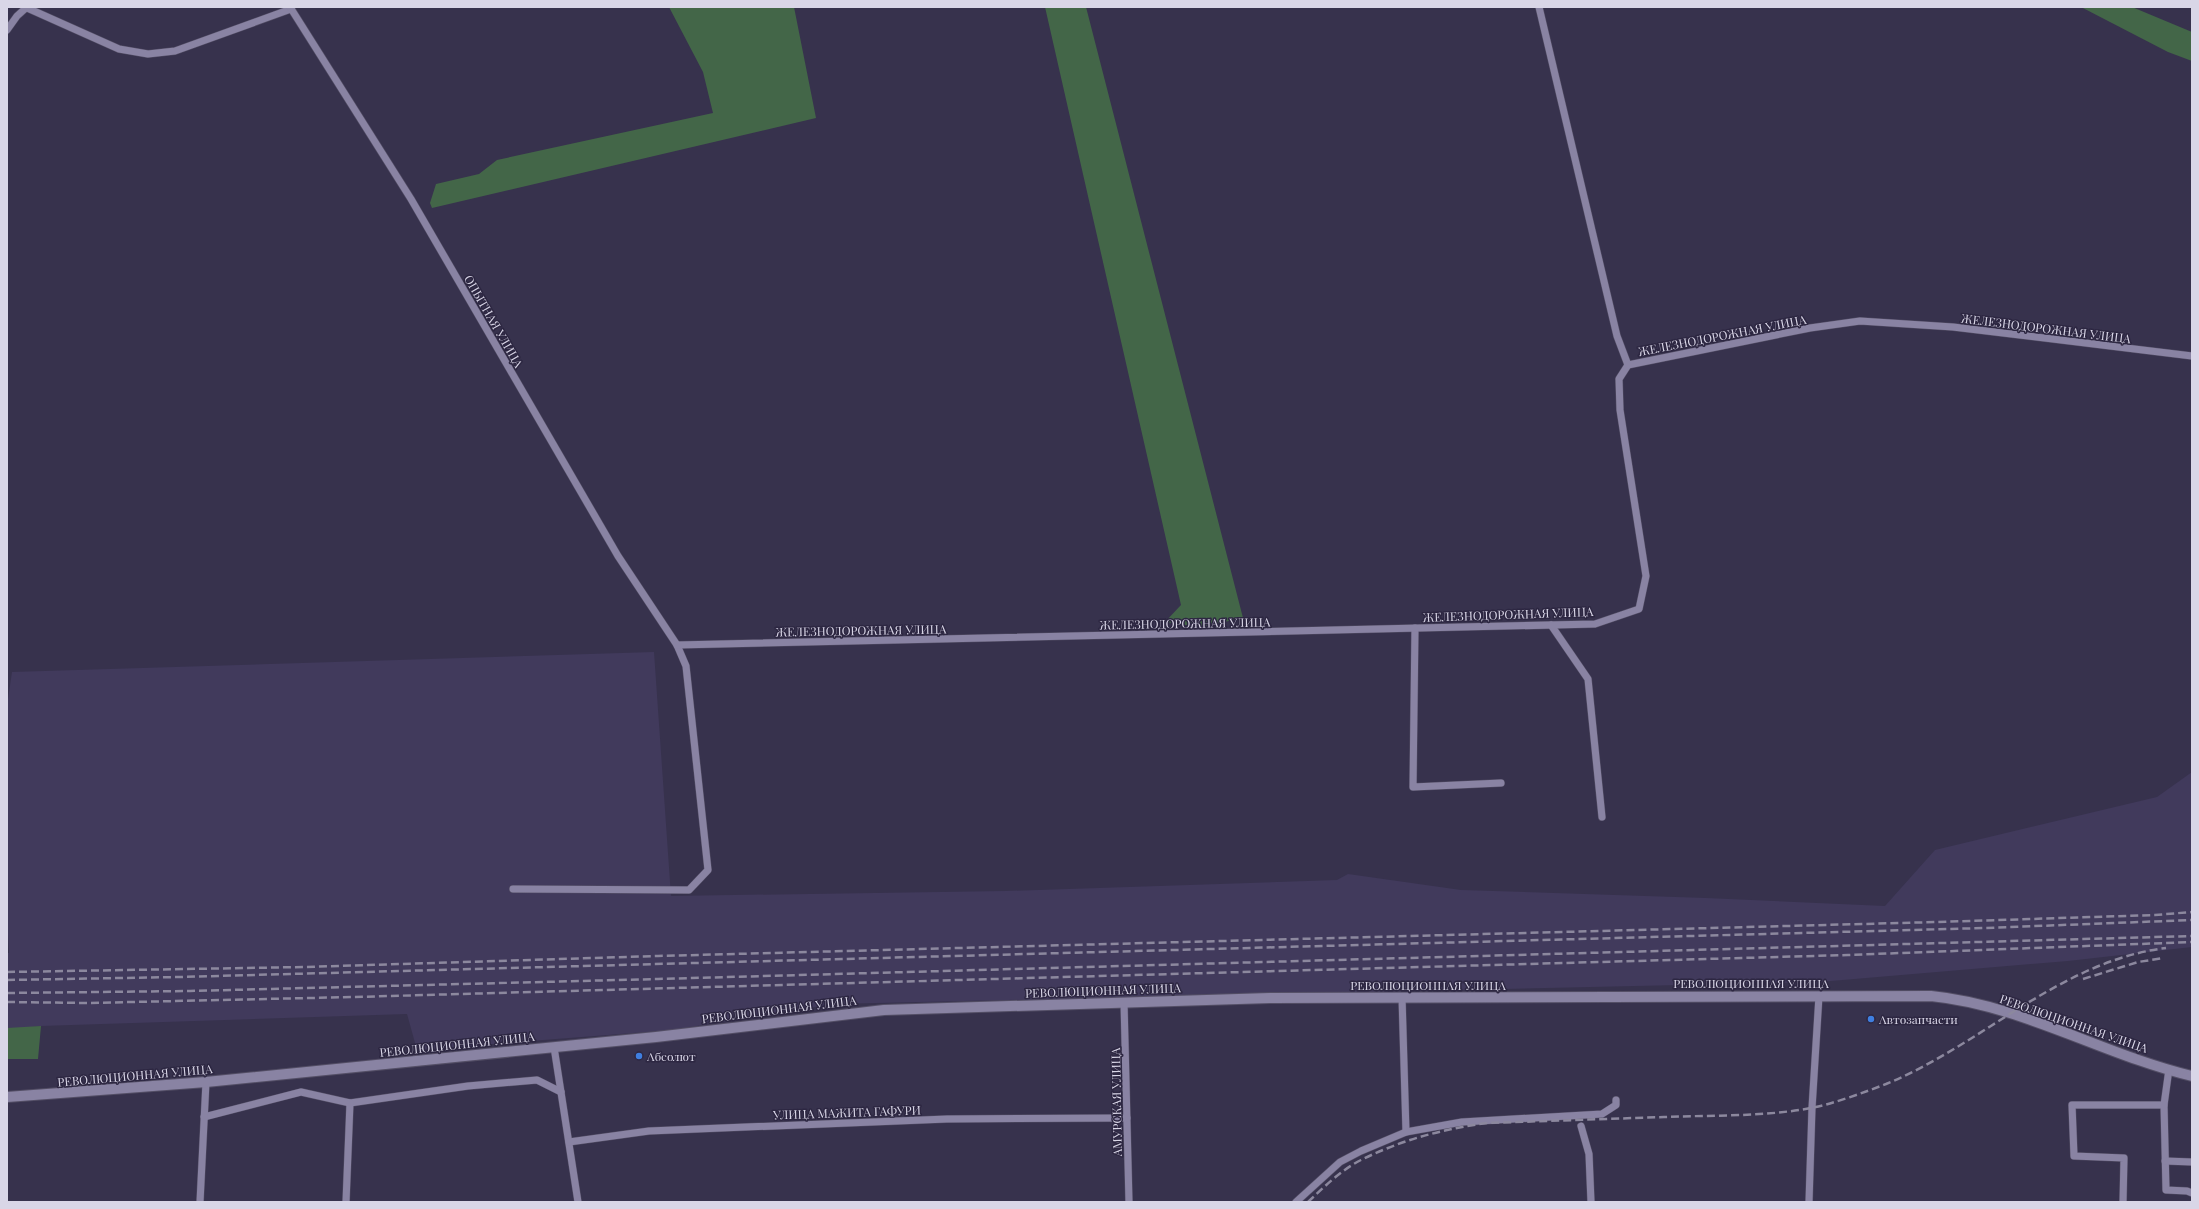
<svg xmlns="http://www.w3.org/2000/svg" width="2199" height="1209" font-family="'Playfair Display',serif">
<style>
.built{fill:#413a5c}
.green{fill:#436648}
.lines{fill:none;stroke-linecap:round;stroke-linejoin:round}
.minor-casing{stroke:#534e65;stroke-width:8}
.secondary-casing{stroke:#534e65;stroke-width:12}
.minor{stroke:#8983a3;stroke-width:7}
.secondary{stroke:#8983a3;stroke-width:10}
.rail{stroke:#8c889e;stroke-width:2.5;stroke-dasharray:8 4;stroke-linecap:butt}
.shop-dot{fill:#3f7fe0;stroke:#2d2742;stroke-width:1.5}
.labels{text-anchor:middle;dominant-baseline:central;stroke-width:3;stroke-linejoin:round;paint-order:stroke}
.street-label{font-size:12px;fill:#d9d6e7;stroke:#2d2742}
.poi-label{font-size:12px;fill:#d9d6e7;stroke:#2d2742;text-anchor:start}
</style>
<rect width="100%" height="100%" fill="#37324d"/>
<path class="built" d="M654,652L671,896L1005,891L1337,880L1348,874L1461,890L1706,898L1885,906L1935,850L2157,797L2192,772V947L2068,961L1819,982L833,1004L672,1030L417,1050L407,1014L41,1026L7,1030V953H9L7,916V706L12,672Z"/>
<g class="green">
<path d="M669,7H794L816,118L432,208L430,203L436,184L479,174L497,160L713,113L703,72Z"/>
<path d="M1045,7H1086L1243,618L1200,627L1165,622L1181,605Z"/>
<path d="M2081,7H2132L2192,32V61L2168,52Z"/>
<path d="M41,1026L38,1059H7V1028Z"/>
</g>
<g class="lines">
<defs>
<g id="minor">
<path d="M25,7L119,49L148,54L175,51L291,9"/>
<path d="M290,7L411,199L618,556L677,645L686,666L708,870L689,890L513,889"/>
<path d="M1539,7L1617,336L1628,365"/>
<path d="M7,30L17,16L27,7"/>
<path d="M1551,625L1588,679L1602,817"/>
<path d="M1415,628L1413,787L1501,783"/>
<path d="M677,645L1595,624L1639,609L1646,576L1620,410L1619,379L1628,365L1810,328L1860,321L1953,327L2192,356"/>
<path d="M1402,997L1406,1132"/>
<path d="M1124,1002L1129,1202"/>
<path d="M554,1047L578,1202"/>
<path d="M2169,1069L2164,1105L2166,1190L2187,1191L2192,1193"/>
<path d="M204,1117L301,1092L350,1103L468,1086L537,1080L561,1092"/>
<path d="M1581,1126L1589,1154L1591,1202"/>
<path d="M569,1142L649,1131L947,1119L1127,1118"/>
<path d="M2165,1161L2192,1162"/>
<path d="M200,1202L206,1082"/>
<path d="M346,1202L350,1103"/>
<path d="M1296,1202L1340,1162L1361,1151L1406,1132L1462,1122L1602,1114L1616,1105V1100"/>
<path d="M1809,1202L1812,1108L1819,996"/>
<path d="M2123,1202L2124,1158L2074,1156L2072,1105H2164"/>
</g>
<path id="secondary" d="M7,1097L206,1082L656,1037L884,1010L1270,998L1931,996C2022,1005 2104,1055 2192,1076"/>
</defs>
<use href="#minor" class="minor-casing"/>
<use href="#secondary" class="secondary-casing"/>
<use href="#minor" class="minor"/>
<use href="#secondary" class="secondary"/>
<g class="rail">
<path d="M7,972L305,967L658,956L1937,922L2155,915L2192,912"/>
<path d="M2083,979L2138,962L2164,958"/>
<path d="M7,980L179,977L1985,928L2192,920"/>
<path d="M7,993L190,991L658,979L2192,936"/>
<path d="M7,1002L88,1003L354,997L1848,955L2192,942"/>
<path d="M1308,1202C1324,1187 1341,1170 1361,1160C1401,1140 1443,1129 1487,1123C1546,1121 1605,1119 1664,1117C1712,1115 1763,1117 1811,1108C1833,1104 1865,1092 1886,1084C1982,1045 2060,961 2166,948"/>
</g>
</g>
<g class="shop-dot">
<circle cx="1871" cy="1019" r="4"/>
<circle cx="639" cy="1056" r="4"/>
</g>
<g class="labels">
<g class="street-label">
<text transform="translate(494 321) rotate(60)">ОПЫТНАЯ УЛИЦА</text>
<text transform="translate(2046 328) rotate(7)">ЖЕЛЕЗНОДОРОЖНАЯ УЛИЦА</text>
<text transform="translate(1722 335) rotate(-11)">ЖЕЛЕЗНОДОРОЖНАЯ УЛИЦА</text>
<text transform="translate(1508 614) rotate(-2)">ЖЕЛЕЗНОДОРОЖНАЯ УЛИЦА</text>
<text transform="translate(1185 623) rotate(-1)">ЖЕЛЕЗНОДОРОЖНАЯ УЛИЦА</text>
<text transform="translate(861 630) rotate(-1)">ЖЕЛЕЗНОДОРОЖНАЯ УЛИЦА</text>
<text x="1751" y="983">РЕВОЛЮЦИОННАЯ УЛИЦА</text>
<text x="1428" y="985">РЕВОЛЮЦИОННАЯ УЛИЦА</text>
<text transform="translate(1103 990) rotate(-2)">РЕВОЛЮЦИОННАЯ УЛИЦА</text>
<text transform="translate(779 1009) rotate(-7)">РЕВОЛЮЦИОННАЯ УЛИЦА</text>
<text transform="translate(2074 1023) rotate(19)">РЕВОЛЮЦИОННАЯ УЛИЦА</text>
<text transform="translate(457 1044) rotate(-6)">РЕВОЛЮЦИОННАЯ УЛИЦА</text>
<text transform="translate(135 1075) rotate(-5)">РЕВОЛЮЦИОННАЯ УЛИЦА</text>
<text transform="translate(1116 1102) rotate(-91)">АМУРСКАЯ УЛИЦА</text>
<text transform="translate(847 1112) rotate(-2)">УЛИЦА МАЖИТА ГАФУРИ</text>
</g>
<g class="poi-label">
<text x="1879" y="1019">Автозапчасти</text>
<text x="647" y="1056">Абсолют</text>
</g>
</g>
<rect width="2199" height="1209" fill="none" stroke="#d9d6e7" stroke-width="16"/>
</svg>
